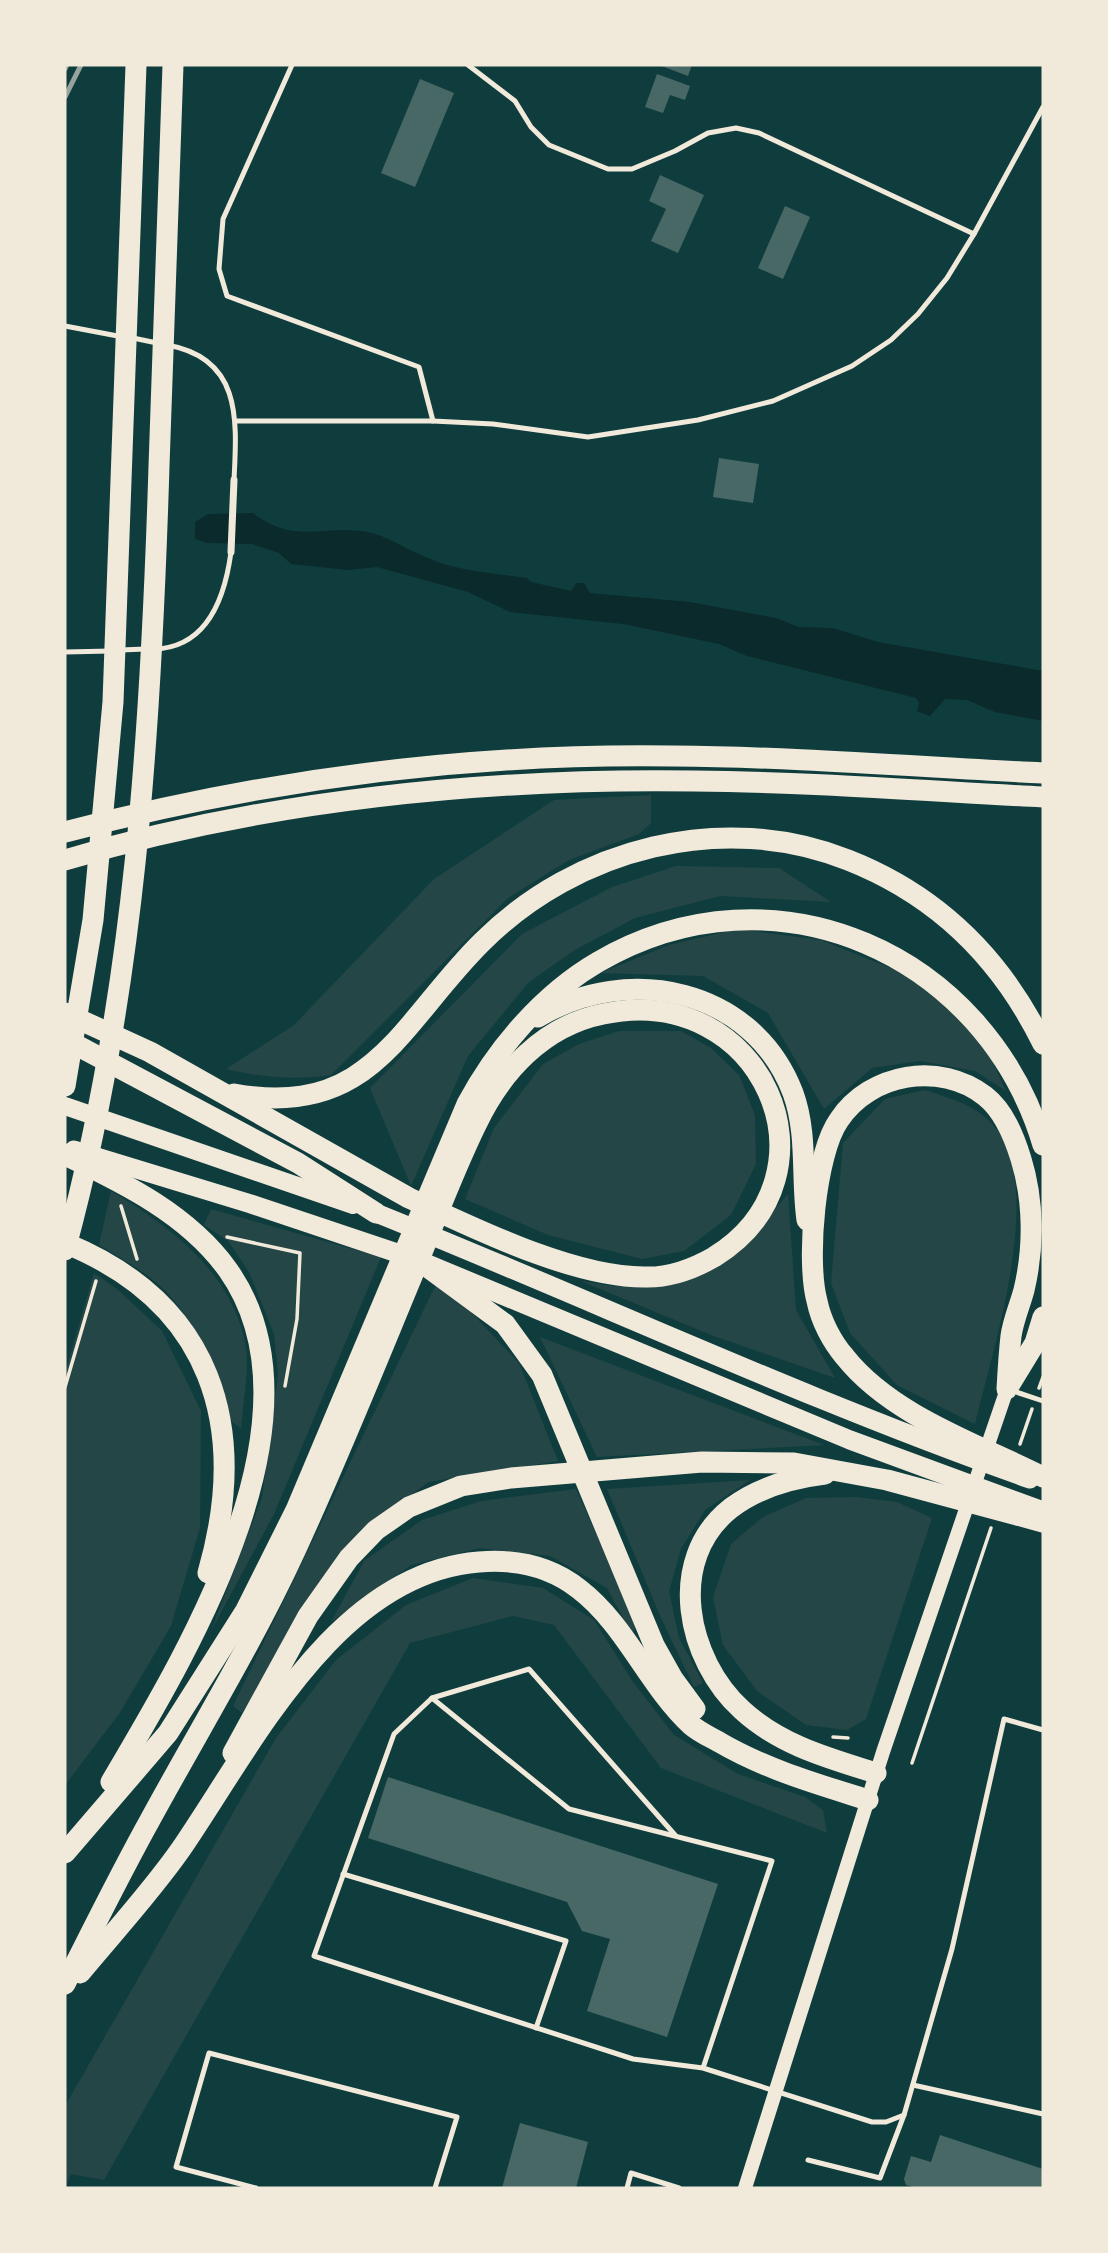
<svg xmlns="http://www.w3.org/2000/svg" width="1108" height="2253" font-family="Poppins,sans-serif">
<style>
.green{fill:#244646}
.water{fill:#0a2a2b}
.building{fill:#486865}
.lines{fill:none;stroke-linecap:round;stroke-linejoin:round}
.path{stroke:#f1e9da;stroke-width:3.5}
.service{stroke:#f1e9da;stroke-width:5}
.minor{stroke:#f1e9da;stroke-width:7}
.secondary{stroke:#f1e9da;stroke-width:14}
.primary{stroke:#f1e9da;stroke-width:18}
.trunk{stroke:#f1e9da;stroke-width:19}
.motorway{stroke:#f1e9da;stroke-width:21}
.rail{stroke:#97a49c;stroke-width:5}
</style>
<rect width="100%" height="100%" fill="#0f3d3e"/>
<g class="green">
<path d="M651,795V823L639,834L569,860L508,898L331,1075C294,1080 263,1078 226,1069L294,1025L434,879L554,800Z"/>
<path d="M676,866L779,868L831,902L720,896L635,918L573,951L528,983L468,1056L411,1186L370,1088L522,934L612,887Z"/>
<path d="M737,929L821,940L918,979L985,1045L1006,1091L975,1071L920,1061L872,1068L824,1109L768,1013L703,976L600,973L669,945Z"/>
<path d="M619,1031H681L711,1048L739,1075L755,1115L756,1164L731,1215L684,1251L642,1259L548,1235L465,1199L494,1128L543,1064L579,1044Z"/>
<path d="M925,1090C952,1099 980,1106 998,1131C1044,1194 992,1352 975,1424L897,1385L850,1333L831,1283L843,1143L885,1099Z"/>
<path d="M111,1191C170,1226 235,1275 246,1348C249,1372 243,1403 241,1428L232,1422C217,1377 202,1332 170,1296C151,1274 123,1260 99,1245Z"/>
<path d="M788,1194L796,1310L835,1378L711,1335L581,1281L613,1286L688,1281L742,1248Z"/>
<path d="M211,1209L381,1257L274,1514L211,1631L262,1498L278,1375L274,1334L249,1272L228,1241L204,1225Z"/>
<path d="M94,1273L117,1289L162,1331L201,1411L200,1528L171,1626L119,1714L65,1785V1373Z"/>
<path d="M439,1278L519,1363L558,1461L429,1482L360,1531L242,1713L233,1706Z"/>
<path d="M540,1337L824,1445L597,1457Z"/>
<path d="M750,1480L705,1510L681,1549L669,1591L679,1638L703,1683L694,1687L661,1618L607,1489Z"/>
<path d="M576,1489L637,1624L632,1635L607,1588L550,1556L480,1548L411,1565L331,1622L364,1561L422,1520L481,1501Z"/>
<path d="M856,1497L897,1502L932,1518L866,1719L847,1730L806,1725L757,1691L723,1645L713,1597L731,1544L763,1517L806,1498Z"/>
<path d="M473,1578L543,1588L594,1620L633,1682L674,1735L738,1774L805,1797L823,1810L827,1833L661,1768L554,1625L513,1616L410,1643L104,2180L71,2174L65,2188V2106L276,1738L336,1660L406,1605Z"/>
</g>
<path class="water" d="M253,513C297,547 325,522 372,533C390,538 404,548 421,555C453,571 492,573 527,578L531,582L571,591L576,583H584L590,593L690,602L776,618L799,627L833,628L878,642L1043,671V721L995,712L967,700L945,699L930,716L917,711L919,703L916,698L747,656L719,644L623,624L510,612L468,592L377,567L348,570L291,564L279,553L252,544L207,543L195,539V522L208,514Z"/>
<g class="building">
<path d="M659,65H692L688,76Z"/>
<path d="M657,74L690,86L685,100L670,95L663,113L645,107Z"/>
<path d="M420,79L454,93L415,187L381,173Z"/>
<path d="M660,175L704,195L678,253L651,241L666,209L649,201Z"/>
<path d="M785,206L810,217L783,279L758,268Z"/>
<path d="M719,458L759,464L753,503L713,497Z"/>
<path d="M388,1777L718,1884L667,2037L587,2011L610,1939L582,1931L567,1902L368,1838Z"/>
<path d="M520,2123L588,2142L576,2188H502Z"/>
<path d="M940,2135L1043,2169V2188H918L906,2185L904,2179L911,2156L931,2162Z"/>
</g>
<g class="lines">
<g class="path">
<path d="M121,1206L137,1259"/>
<path d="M227,1237L300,1253L297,1319L285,1386"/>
<path d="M65,1387L96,1281"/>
<path d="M1039,1388L1043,1377"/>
<path d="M1020,1444L1032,1409"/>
<path d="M833,1737L848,1738"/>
<path d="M912,1763L991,1528"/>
</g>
<g class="service">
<path d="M292,65L223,219L219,269L227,296L419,367L433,421"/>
<path d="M468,65L515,101L531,127L549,145L608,169H632L675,151L708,133L736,128L759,133L974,234"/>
<path d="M65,326L123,337"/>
<path d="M133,338L157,343"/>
<path d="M167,345C242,358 237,420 234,480"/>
<path d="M237,421H433L493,424L588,437L698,420L773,401L852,366L891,340L918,314L947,278L974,234L1043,107"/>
<path d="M155,649C208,647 225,597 231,552"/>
<path d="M120,650L146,649"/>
<path d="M65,652L111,651"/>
<path d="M1010,1390L1043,1401"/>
<path d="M432,1698L529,1669L675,1835"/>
<path d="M343,1874L566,1941L536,2028"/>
<path d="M703,2068L772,1861L569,1809L432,1698L394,1734L314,1956L633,2059L703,2068L872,2122H886L904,2115L952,1949L1004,1719L1043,1730"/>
<path d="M913,2085L1043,2114"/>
<path d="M808,2160L880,2178L904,2115"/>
<path d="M256,2188L176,2167L209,2053L457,2117L435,2188"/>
<path d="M627,2188L631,2173L679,2188"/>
</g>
<path class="minor" d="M231,552L234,480"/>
<path class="secondary" d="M745,2188L883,1752L1007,1389"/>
<path class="primary" d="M65,1106L353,1205"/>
<g class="trunk">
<path d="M74,1150L251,1204L418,1260L850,1440L1043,1511"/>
<path d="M376,1213C595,1301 808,1401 1030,1479"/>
</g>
<g class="motorway">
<path d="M65,832C263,780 468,753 673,756C796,757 920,767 1043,773"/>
<path d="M65,860C265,800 486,778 694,781C810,782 927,791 1043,797"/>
<path d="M65,1013L150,1052L409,1198C474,1228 572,1277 644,1277C669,1278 693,1269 714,1257C847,1175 762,980 603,1014C543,1026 501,1072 476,1125C454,1170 437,1216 418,1262C378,1358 339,1456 295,1551C252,1644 199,1730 150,1820C120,1874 93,1929 65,1984"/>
<path d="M538,1017C628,963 753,988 793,1093C808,1134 801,1178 807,1220"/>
<path d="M65,1039L298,1163L376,1213"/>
<path d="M65,1086L93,920L113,702L136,65"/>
<path d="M234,1094C372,1119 400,1023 482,942C576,848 723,810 848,860C937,895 1001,958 1043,1044"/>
<path d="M65,1155C124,1183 189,1215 228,1270C331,1416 188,1652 111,1782"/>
<path d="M65,1243C212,1303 250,1426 208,1573"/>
<path d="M65,1250C135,993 151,730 159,466C164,332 168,199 173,65"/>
<path d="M418,1260L505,1324L542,1375L654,1645L673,1679L695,1709"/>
<path d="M1010,1384L1035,1343L1043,1317"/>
<path d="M1007,1389C1008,1371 1009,1354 1011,1336C1013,1321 1020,1305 1024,1290C1034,1248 1034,1201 1021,1159C1014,1136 1004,1111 985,1096C940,1061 870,1073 839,1120C815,1154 806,1261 817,1301C821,1321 832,1342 845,1357C892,1416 978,1444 1043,1477"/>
<path d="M825,1474C791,1478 759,1487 731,1508C665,1560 687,1660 742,1710C780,1745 828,1758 876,1773"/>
<path d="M233,1753L308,1616L349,1558L376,1530L409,1507L461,1486L511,1478L702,1462L794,1463L887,1480L1043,1522"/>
<path d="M65,1853L168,1733L246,1610L296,1510L467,1104C497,1048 543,994 598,962C775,859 986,954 1043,1145"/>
<path d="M80,1973C114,1932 151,1892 181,1849C253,1744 336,1573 479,1562C515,1559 550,1566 579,1589C626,1625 648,1685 691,1725C699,1732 710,1737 719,1742C765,1769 817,1784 868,1800"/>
</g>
<g class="rail">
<path d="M65,69L67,65"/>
<path d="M65,97L81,65"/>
</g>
</g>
<rect width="1108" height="2253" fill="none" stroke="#f1e9da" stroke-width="133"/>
</svg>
